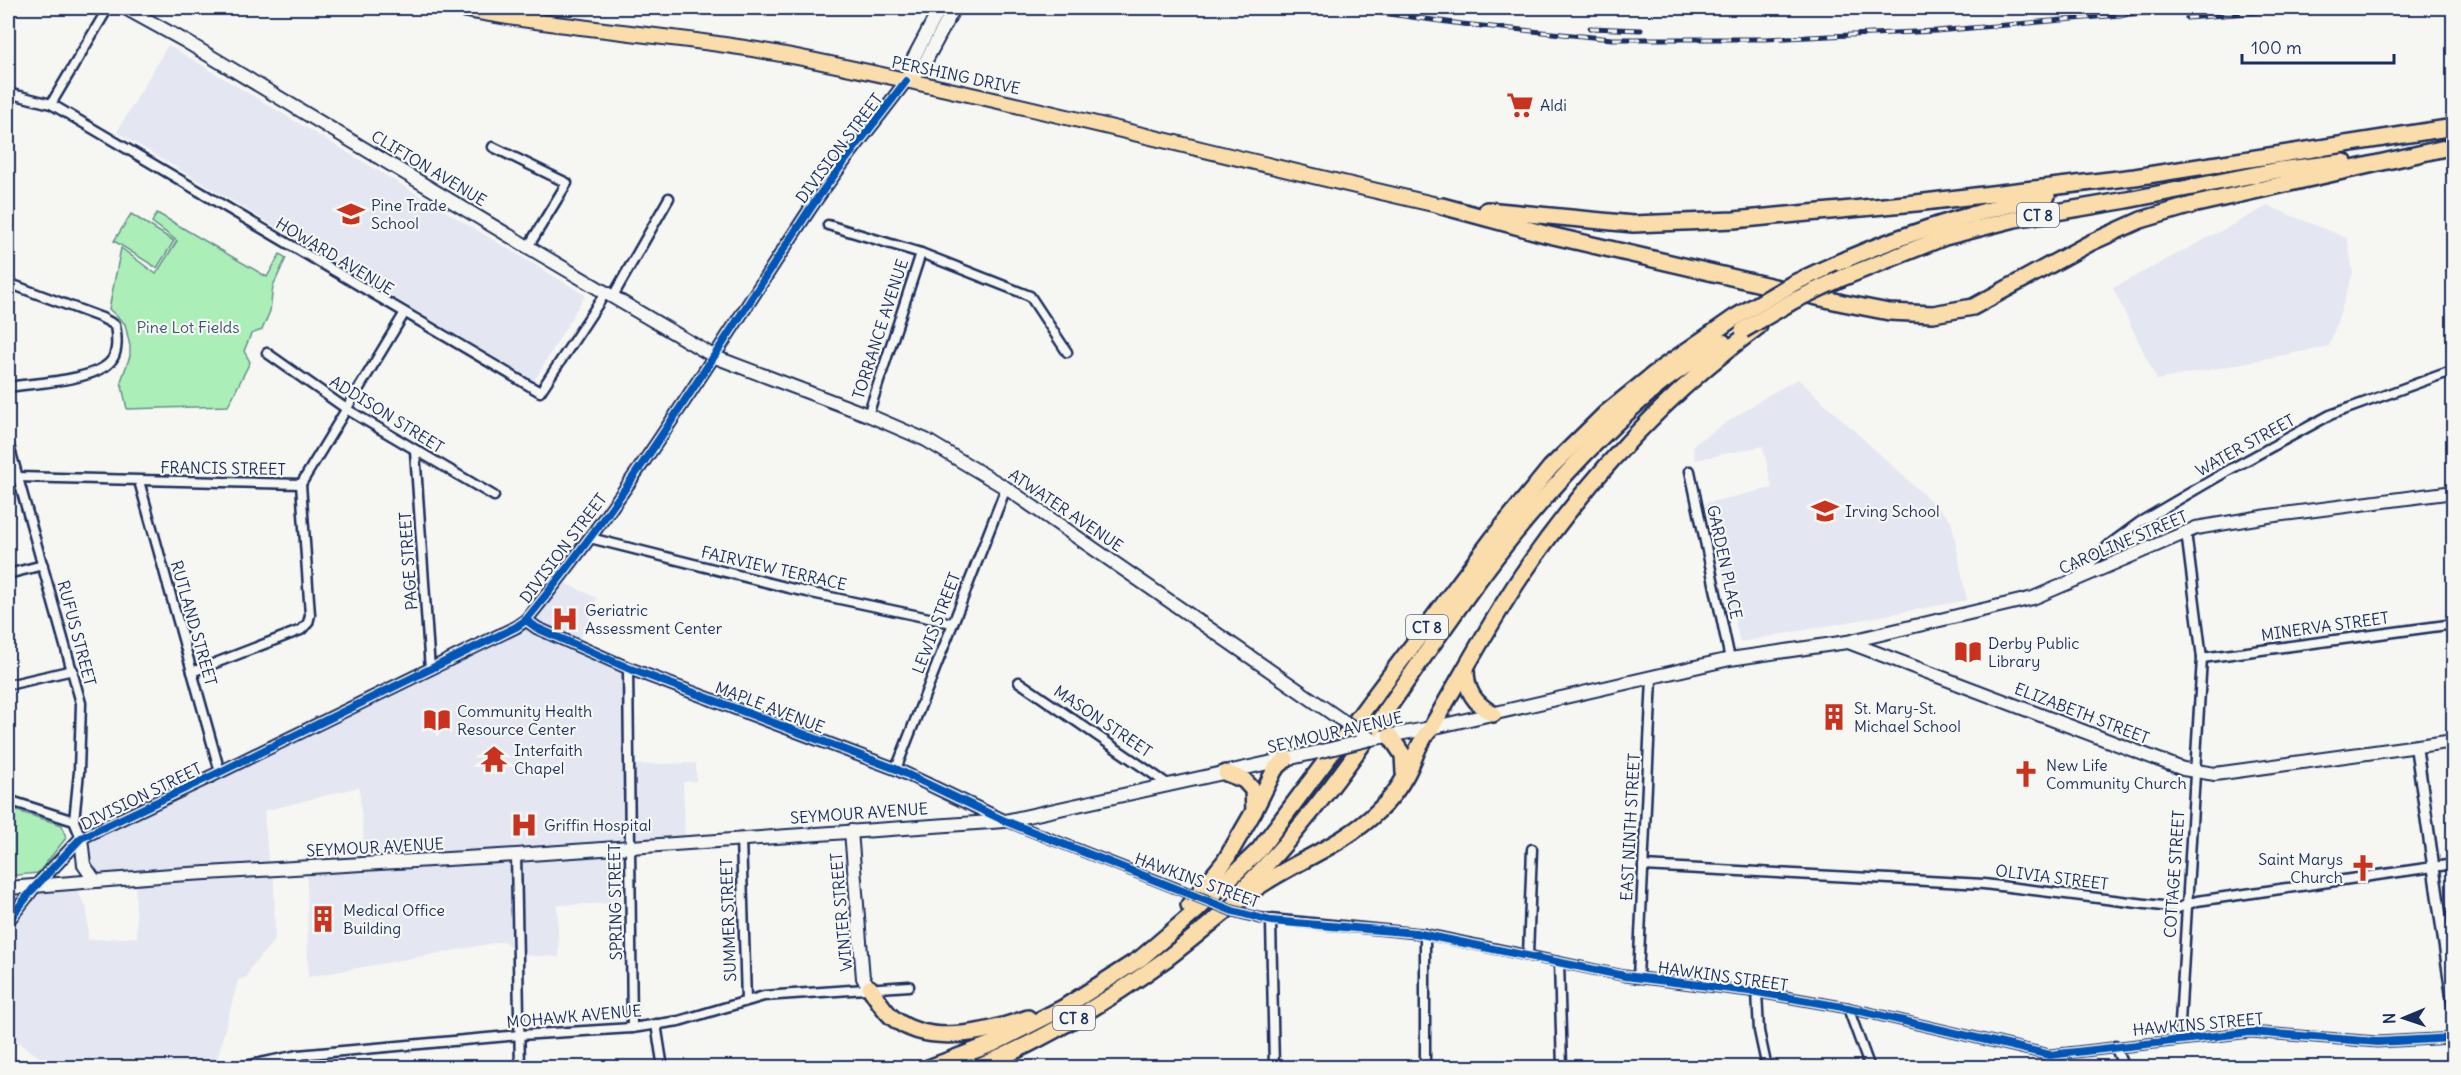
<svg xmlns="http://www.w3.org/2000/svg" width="2461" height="1075" font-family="Delius,sans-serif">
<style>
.built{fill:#e4e6f1}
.green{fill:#aceeb8;stroke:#648e8b;stroke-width:1.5}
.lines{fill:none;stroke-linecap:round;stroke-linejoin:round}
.minor-casing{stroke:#1b2f5e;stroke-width:13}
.tertiary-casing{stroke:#1b2f5e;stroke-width:15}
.secondary-casing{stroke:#1b2f5e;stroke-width:16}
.primary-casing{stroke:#1b2f5e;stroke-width:18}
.motorway-casing{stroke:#1b2f5e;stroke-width:20}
.minor{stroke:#f6f6f2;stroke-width:8}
.tertiary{stroke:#f6f6f2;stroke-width:10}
.secondary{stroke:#f6f6f2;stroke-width:12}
.primary{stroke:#faddab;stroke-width:14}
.motorway{stroke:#faddab;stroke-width:15}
.rail-casing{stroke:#1b2f5e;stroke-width:5}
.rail{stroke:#f6f6f2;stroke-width:3;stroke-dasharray:9;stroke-linecap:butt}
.minor-bridge-casing{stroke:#1b2f5e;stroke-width:13;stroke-linecap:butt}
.secondary-bridge-casing{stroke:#1b2f5e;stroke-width:16;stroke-linecap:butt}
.motorway-bridge-casing{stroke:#1b2f5e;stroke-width:20;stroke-linecap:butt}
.minor-bridge{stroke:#f6f6f2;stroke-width:8}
.secondary-bridge{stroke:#f6f6f2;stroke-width:12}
.motorway-bridge{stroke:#faddab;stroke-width:15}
.cycleway-casing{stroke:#f6f6f2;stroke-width:11}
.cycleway{stroke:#0057b8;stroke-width:8}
.labels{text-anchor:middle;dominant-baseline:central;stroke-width:4.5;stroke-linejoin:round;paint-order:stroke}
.shield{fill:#f6f6f2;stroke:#5d6b8a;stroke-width:1.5}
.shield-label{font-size:15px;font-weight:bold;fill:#1b2f5e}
.street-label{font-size:16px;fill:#1b2f5e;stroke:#f6f6f2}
.poi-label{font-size:16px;fill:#1b2f5e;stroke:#f6f6f2;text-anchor:start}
.park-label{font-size:16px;fill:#385570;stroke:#f6f6f2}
</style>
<rect width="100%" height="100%" fill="#f6f6f2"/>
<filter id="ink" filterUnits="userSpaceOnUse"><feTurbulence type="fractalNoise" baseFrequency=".0167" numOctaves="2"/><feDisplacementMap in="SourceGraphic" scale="12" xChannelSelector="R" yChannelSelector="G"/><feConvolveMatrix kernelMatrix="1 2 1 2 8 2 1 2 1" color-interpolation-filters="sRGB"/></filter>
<g filter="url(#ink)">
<g class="built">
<path d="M168,45L585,295L534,381L117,132Z"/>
<path d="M2268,206L2347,238L2353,273L2329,346L2157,380L2113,288Z"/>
<path d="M1798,379L1951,520L1967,600L1740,642L1706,503L1772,488L1763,446L1695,460L1693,445L1767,396Z"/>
<path d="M559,580L597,598L578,644L628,668L629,765L696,763V781L683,782L685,842L619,847L621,903L557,905L559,957L517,955L505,941L308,977L307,867L366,864L359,787L264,811L268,859L274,877L275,940L251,967L247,977L238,980L217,1059L197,1068H82L51,1065L8,1035V925L33,889L72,882L87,909L88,940L137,937L135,878L95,881L81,838L534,622Z"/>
</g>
<g class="green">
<path d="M157,213L267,277L280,254L286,258L273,286L270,311L262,330L251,334L244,351L250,362L228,406L127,409L121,381L130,356V346L125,324L109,309L121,248L156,274L177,241L152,222Z"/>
<path d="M131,214L174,241L157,268L114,241Z"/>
<path d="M8,808L62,825L66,838L38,873L8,876Z"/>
</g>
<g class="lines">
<defs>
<g id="minor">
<path d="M8,93L51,104L540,392L606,292"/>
<path d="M51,104L108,8"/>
<path d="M493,147L567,183L528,247"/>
<path d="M828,225L921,253L1030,296L1067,352"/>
<path d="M8,283L102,318L115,325C117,336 118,353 111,361C95,381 33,383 8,387"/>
<path d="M613,296L669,198"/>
<path d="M267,353L348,410L494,496"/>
<path d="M868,415L921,253"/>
<path d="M8,442L81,703L79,772L74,821"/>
<path d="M415,451L430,670"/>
<path d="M1690,471L1730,659"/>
<path d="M17,477L301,484"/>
<path d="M139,481L220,772"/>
<path d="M301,484L404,314"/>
<path d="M590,538L793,589L952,623"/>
<path d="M8,574L43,565"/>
<path d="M2076,578L2110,544L2140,522L2229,470L2330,415L2454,370"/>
<path d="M2202,658L2454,624"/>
<path d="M628,668L632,1028"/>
<path d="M192,672L301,630L308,623L310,615L301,484"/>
<path d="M1019,682L1169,785"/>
<path d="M8,685L73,670"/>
<path d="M896,769L1006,488"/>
<path d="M8,800L74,821L81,838"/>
<path d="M1006,821L1173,887"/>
<path d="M741,838L746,1000"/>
<path d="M516,855L520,1068"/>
<path d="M1643,866L1984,884L2178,908L2197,901L2454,864"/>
<path d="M1259,918L1425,934L1625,976L1757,992L1848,1008L2050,1055L2251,1032L2377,1042L2454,1038"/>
<path d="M1271,921L1274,1068"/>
<path d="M1425,934V1068"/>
<path d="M1528,955L1532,849"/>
<path d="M1559,962L1562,1068"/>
<path d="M1638,978L1652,678"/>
<path d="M1757,992L1759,1031L1767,1068"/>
<path d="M1848,1008L1870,1068"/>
<path d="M656,1024L663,1068"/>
<path d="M2179,1039L2202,658L2186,532"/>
<path d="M2115,1046L2124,1068"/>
<path d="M298,1055L300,1068"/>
<path d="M240,1067L298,1055L520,1035L632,1028L679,1021L764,996L909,986"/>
</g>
<g id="tertiary">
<path d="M526,620L537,628L628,668L896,769L1005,821"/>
<path d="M2416,746L2454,1010"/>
<path d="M8,921L33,889L81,838L220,772L516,627L526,620C631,492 717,350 808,212C838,167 873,125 906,81"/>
</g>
<g id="secondary">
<path d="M125,8L185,41L528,247L715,357L868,415L926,440L1006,488L1340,719"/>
<path d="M906,81L922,68L954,8"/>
<path d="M906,81L912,61L940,8"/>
<path d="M1848,642L2183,769L2215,774L2454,741"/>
<path d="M1371,739L1431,728L1730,659L1847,642L2033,598L2196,528L2268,516L2454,492"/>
<path d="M851,831L863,978L870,988"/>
<path d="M81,838L84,865L95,881"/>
<path d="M8,888L172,875L516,855L1005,821L1318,752"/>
</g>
<path id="primary" d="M456,8C569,30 684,35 797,57C1013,101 1227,157 1442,206"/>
<g id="motorway">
<path d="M1442,206L1545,234L1843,303L1889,312L1933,314L1973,307L2090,243L2141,220L2192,205L2454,146"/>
<path d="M1487,210L1633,224L1734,220L1916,203L2135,177L2454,127"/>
<path d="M1824,269C1897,235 1969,213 2047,196"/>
<path d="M1842,278L1945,237L2015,219L2127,200L2279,170L2344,162"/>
<path d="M1466,669C1466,691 1474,703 1493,714"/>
<path d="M1390,736L1403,755L1404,773"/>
<path d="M1226,773L1244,780L1253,790L1254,811"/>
<path d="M1244,888C1345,787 1416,658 1505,545C1552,487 1604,429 1663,382C1682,367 1703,355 1723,342"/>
<path d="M1189,905L1225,861L1254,811L1275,769L1286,759"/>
<path d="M870,988C877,998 883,1010 893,1018C929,1047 989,1032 1028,1018"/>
<path d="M928,1068L992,1044L1063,1008L1141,958L1196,911L1259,850L1493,538L1550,468L1606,413L1659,370L1734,318"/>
<path d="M977,1068C1044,1040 1108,1001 1166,959C1195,937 1222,913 1252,891C1292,862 1343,846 1378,811C1389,801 1399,788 1406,775C1416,757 1416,746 1431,728C1461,677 1489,624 1522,575C1587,480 1666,394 1759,326"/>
</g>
</defs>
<use href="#minor" class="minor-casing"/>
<use href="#tertiary" class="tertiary-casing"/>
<use href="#secondary" class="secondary-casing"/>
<use href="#primary" class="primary-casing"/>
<use href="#motorway" class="motorway-casing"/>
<use href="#minor" class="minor"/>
<use href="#tertiary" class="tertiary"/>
<use href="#secondary" class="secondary"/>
<use href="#primary" class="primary"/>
<use href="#motorway" class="motorway"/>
<defs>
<g id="rail">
<path d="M1345,8L1462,24L1612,39H1765L1936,31L2201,8"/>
<path d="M2187,18L2306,8"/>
<path d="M1590,28L1641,30"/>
</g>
</defs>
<use href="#rail" class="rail-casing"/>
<use href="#rail" class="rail"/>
<defs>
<path id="minor-bridge" d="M1173,887L1233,911L1259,918"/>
<g id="secondary-bridge">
<path d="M1340,719L1371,739"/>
<path d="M1318,752L1371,739"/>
</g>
<g id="motorway-bridge">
<path d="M1734,318L1794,283L1824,269"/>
<path d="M1743,330L1793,301L1842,278"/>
</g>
</defs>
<use href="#minor-bridge" class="minor-bridge-casing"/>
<use href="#secondary-bridge" class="secondary-bridge-casing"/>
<use href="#motorway-bridge" class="motorway-bridge-casing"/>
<use href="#minor-bridge" class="minor-bridge"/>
<use href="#secondary-bridge" class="secondary-bridge"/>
<use href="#motorway-bridge" class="motorway-bridge"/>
<defs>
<g id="cycleway">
<path d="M526,620L537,628L628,668L896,769L1005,821L1233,911L1271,921L1416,933L1625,976L1757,992L1848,1008L2050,1055L2251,1032L2377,1042L2454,1038"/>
<path d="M8,921L33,889L81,838L220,772L516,627L526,620C631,492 717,350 808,212C838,167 873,125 906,81"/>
</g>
</defs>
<use href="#cycleway" class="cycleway-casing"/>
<use href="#cycleway" class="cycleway"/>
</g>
</g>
<defs>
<symbol id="supermarket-bare" viewBox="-9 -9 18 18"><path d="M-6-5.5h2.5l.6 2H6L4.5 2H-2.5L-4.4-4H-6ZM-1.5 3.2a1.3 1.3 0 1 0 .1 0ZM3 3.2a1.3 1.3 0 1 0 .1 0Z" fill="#c8321e" stroke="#f6f6f2" stroke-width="2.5" paint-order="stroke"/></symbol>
<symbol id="school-bare" viewBox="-9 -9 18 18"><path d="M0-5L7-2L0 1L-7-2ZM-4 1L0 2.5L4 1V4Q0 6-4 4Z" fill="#c8321e" stroke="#f6f6f2" stroke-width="2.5" paint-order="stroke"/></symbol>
<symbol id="hospital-bare" viewBox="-9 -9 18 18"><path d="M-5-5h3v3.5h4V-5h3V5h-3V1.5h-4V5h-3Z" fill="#c8321e" stroke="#f6f6f2" stroke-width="2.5" paint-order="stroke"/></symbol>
<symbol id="library-bare" viewBox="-9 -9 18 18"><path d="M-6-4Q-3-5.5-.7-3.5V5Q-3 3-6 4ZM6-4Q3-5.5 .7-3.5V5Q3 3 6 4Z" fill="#c8321e" stroke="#f6f6f2" stroke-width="2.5" paint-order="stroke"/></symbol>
<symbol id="building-bare" viewBox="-9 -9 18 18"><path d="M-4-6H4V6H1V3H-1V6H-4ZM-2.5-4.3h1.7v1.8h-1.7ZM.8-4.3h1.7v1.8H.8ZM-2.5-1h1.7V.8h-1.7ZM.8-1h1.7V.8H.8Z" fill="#c8321e" stroke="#f6f6f2" stroke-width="2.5" paint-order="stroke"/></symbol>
<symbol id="temple-bare" viewBox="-9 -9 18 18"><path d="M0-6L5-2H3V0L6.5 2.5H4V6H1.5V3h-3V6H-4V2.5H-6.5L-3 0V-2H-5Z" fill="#c8321e" stroke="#f6f6f2" stroke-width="2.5" paint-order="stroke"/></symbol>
<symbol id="church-bare" viewBox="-9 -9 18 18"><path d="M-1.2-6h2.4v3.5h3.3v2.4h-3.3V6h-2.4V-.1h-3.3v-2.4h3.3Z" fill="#c8321e" stroke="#f6f6f2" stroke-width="2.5" paint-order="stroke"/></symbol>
</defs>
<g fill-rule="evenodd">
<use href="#supermarket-bare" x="1501" y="86" width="38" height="38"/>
<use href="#school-bare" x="332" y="195" width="38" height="38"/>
<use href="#school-bare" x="1806" y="492" width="38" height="38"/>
<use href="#hospital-bare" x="546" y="600" width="38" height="38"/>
<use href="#library-bare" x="1949" y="633" width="38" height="38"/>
<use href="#building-bare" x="1815" y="698" width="38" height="38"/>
<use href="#library-bare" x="418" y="701" width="38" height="38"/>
<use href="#temple-bare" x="475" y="740" width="38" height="38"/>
<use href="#church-bare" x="2007" y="755" width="38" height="38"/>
<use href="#hospital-bare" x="505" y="806" width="38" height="38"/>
<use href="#church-bare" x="2344" y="849" width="38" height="38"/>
<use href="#building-bare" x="304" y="900" width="38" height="38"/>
</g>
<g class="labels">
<g class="shield">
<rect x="2017" y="203" width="42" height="24" rx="4.5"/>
<rect x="1406" y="615" width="42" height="24" rx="4.5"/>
<rect x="1053" y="1006" width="42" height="24" rx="4.5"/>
</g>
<g class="shield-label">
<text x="2038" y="215">CT 8</text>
<text x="1427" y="627">CT 8</text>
<text x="1074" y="1018">CT 8</text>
</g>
<g class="street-label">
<text transform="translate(956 75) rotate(12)">PERSHING DRIVE</text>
<text transform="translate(839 148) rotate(-53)">DIVISION STREET</text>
<text transform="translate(429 168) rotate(31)">CLIFTON AVENUE</text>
<text transform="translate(335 256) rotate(31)">HOWARD AVENUE</text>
<text transform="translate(880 329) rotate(-72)">TORRANCE AVENUE</text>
<text transform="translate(387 414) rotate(32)">ADDISON STREET</text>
<text transform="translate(2245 445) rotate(-29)">WATER STREET</text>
<text transform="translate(223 468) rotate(1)">FRANCIS STREET</text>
<text transform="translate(1066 510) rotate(34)">ATWATER AVENUE</text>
<text transform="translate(2123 542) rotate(-23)">CAROLINE STREET</text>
<text transform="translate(563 548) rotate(-53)">DIVISION STREET</text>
<text transform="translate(408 561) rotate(-94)">PAGE STREET</text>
<text transform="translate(1725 562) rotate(78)">GARDEN PLACE</text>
<text transform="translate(774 568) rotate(13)">FAIRVIEW TERRACE</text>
<text transform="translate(194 623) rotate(74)">RUTLAND STREET</text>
<text transform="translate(936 623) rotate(-69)">LEWIS STREET</text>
<text transform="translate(2325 626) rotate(-8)">MINERVA STREET</text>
<text transform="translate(77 633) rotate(75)">RUFUS STREET</text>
<text transform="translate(770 707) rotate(21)">MAPLE AVENUE</text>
<text transform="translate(2082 713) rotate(21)">ELIZABETH STREET</text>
<text transform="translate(1103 721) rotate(34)">MASON STREET</text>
<text transform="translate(1335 732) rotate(-13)">SEYMOUR AVENUE</text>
<text transform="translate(141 796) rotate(-26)">DIVISION STREET</text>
<text transform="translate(859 813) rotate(-4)">SEYMOUR AVENUE</text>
<text transform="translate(1630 827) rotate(-87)">EAST NINTH STREET</text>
<text transform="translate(375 847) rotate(-3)">SEYMOUR AVENUE</text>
<text transform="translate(2174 874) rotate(-86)">COTTAGE STREET</text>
<text transform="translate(2052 877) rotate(7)">OLIVIA STREET</text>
<text transform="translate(1197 880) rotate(20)">HAWKINS STREET</text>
<text transform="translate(615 902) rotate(-91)">SPRING STREET</text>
<text transform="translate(841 912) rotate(-95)">WINTER STREET</text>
<text transform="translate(728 920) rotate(-92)">SUMMER STREET</text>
<text transform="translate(1723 976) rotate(8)">HAWKINS STREET</text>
<text transform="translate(574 1016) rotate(-5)">MOHAWK AVENUE</text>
<text transform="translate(2198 1024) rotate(-5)">HAWKINS STREET</text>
</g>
<g class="poi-label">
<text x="1540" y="105">Aldi</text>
<text x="371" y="205">Pine Trade<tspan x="371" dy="18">School</tspan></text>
<text x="1845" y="511">Irving School</text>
<text x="585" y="610">Geriatric<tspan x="585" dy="18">Assessment Center</tspan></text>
<text x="1988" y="643">Derby Public<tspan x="1988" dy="18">Library</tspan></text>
<text x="1854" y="708">St. Mary-St.<tspan x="1854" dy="18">Michael School</tspan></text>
<text x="457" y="711">Community Health<tspan x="457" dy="18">Resource Center</tspan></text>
<text x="514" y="750">Interfaith<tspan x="514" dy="18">Chapel</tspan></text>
<text x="2046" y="765">New Life<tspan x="2046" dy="18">Community Church</tspan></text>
<text x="544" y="825">Griffin Hospital</text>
<text x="2343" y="859" text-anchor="end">Saint Marys<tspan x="2343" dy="18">Church</tspan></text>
<text x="343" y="910">Medical Office<tspan x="343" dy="18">Building</tspan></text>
</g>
<g class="park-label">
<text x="188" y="327">Pine Lot Fields</text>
</g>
</g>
<rect width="2461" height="1075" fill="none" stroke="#f6f6f2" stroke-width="30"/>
<rect x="15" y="15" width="2431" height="1045" fill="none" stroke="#1b2f5e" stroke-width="2" filter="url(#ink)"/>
<g transform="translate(2404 1018) rotate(268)" stroke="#f6f6f2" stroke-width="4.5" paint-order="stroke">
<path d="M0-4.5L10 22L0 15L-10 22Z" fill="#1b2f5e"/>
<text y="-9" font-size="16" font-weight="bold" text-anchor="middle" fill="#1b2f5e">N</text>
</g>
<path d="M2242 54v9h152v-9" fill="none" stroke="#1b2f5e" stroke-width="3"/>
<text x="2251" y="54" font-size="18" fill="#1b2f5e" stroke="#f6f6f2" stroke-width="4.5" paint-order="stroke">100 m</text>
</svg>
